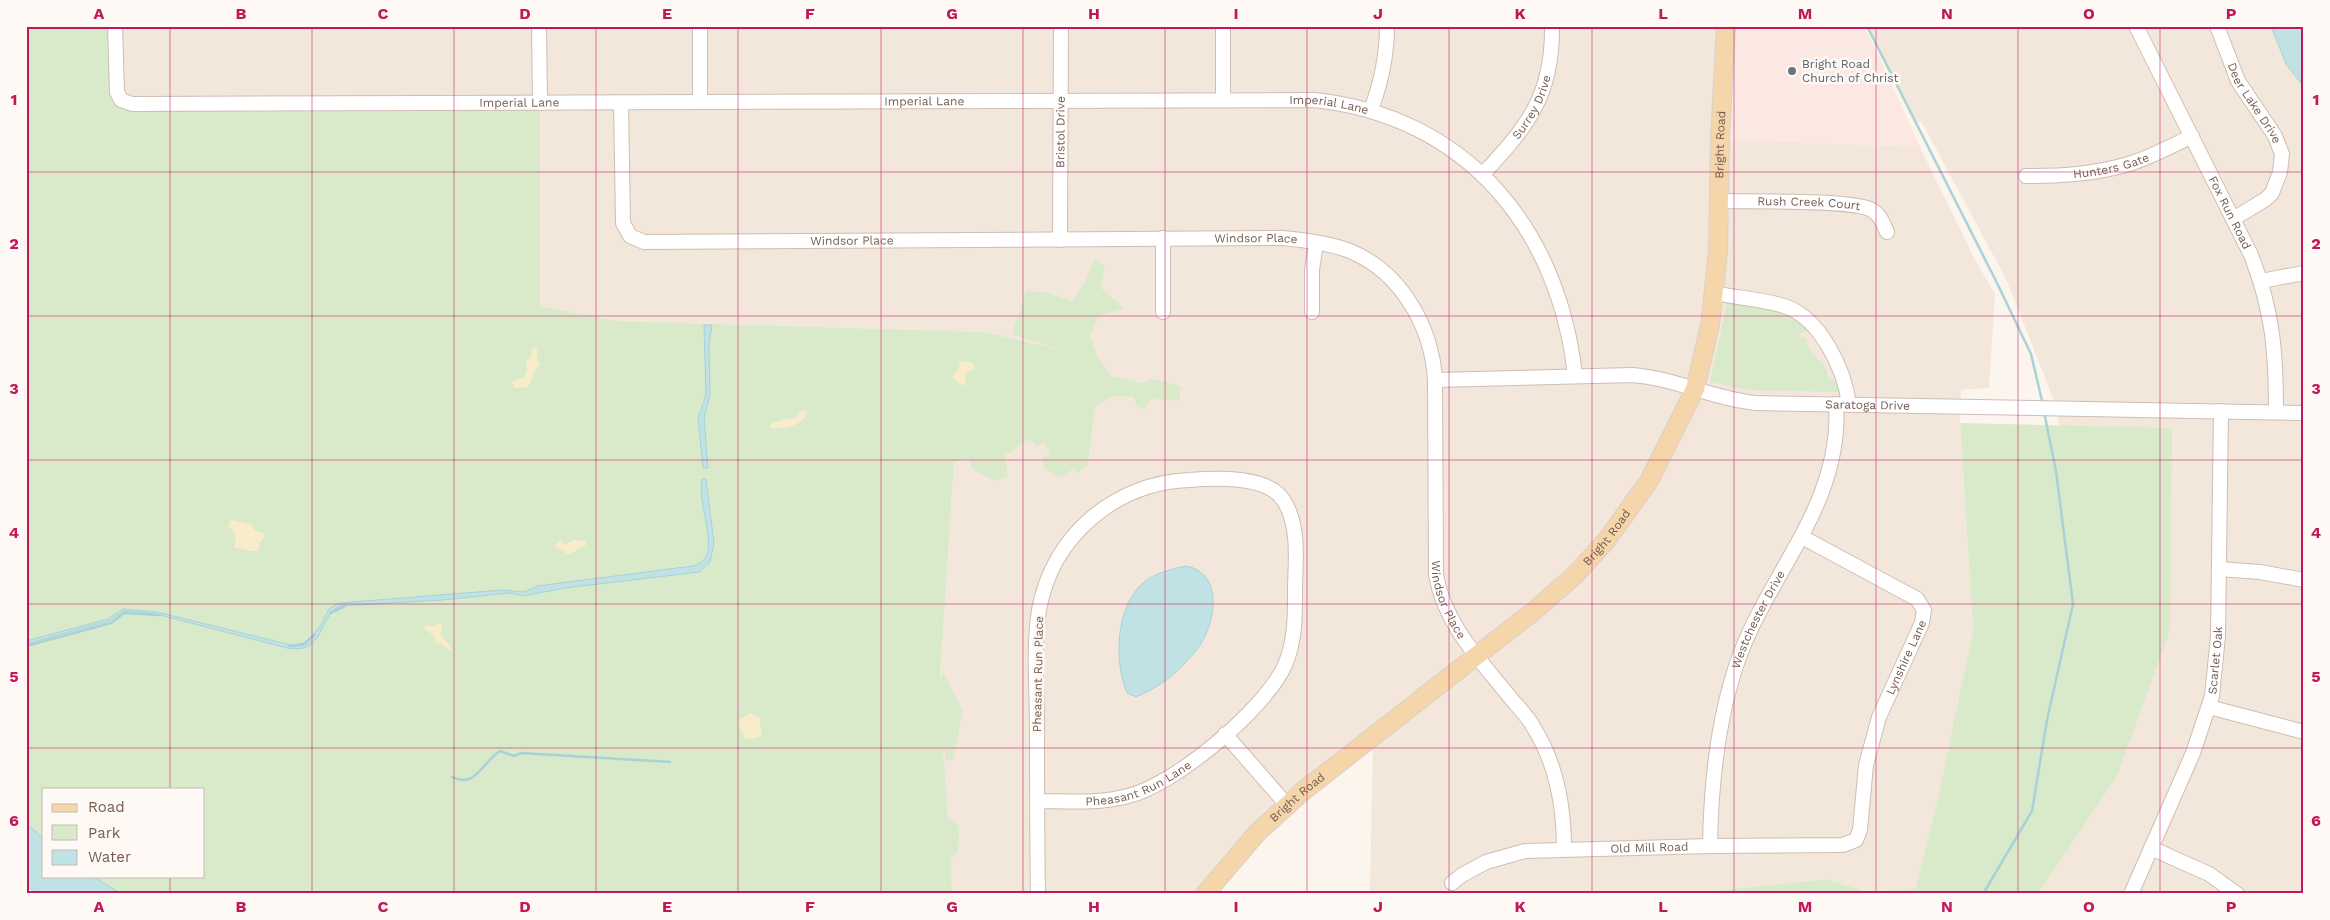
<svg xmlns="http://www.w3.org/2000/svg" width="2330" height="920" font-family="'Work Sans',sans-serif">
<style>
.residential{fill:#f3e7db}
.commercial{fill:#fbe8e2}
.green{fill:#d9eacb}
.sand{fill:#f9ecca}
.water{fill:#c1e2e5;stroke:#a8d2d7}
.lines{fill:none;stroke-linecap:round;stroke-linejoin:round}
.stream{stroke:#a8d2d7;stroke-width:2.5}
.minor-casing{stroke:#cebdb2;stroke-width:16}
.major-casing{stroke:#d9d1ce;stroke-width:20}
.minor{stroke:#fff;stroke-width:14}
.major{stroke:#f5d5aa;stroke-width:18}
.grid{fill:none;stroke:#c2185b;stroke-width:1;stroke-opacity:0.55}
.worship-dot{fill:#6b7280;stroke:#fef9f4;stroke-width:2}
.labels{text-anchor:middle;dominant-baseline:central;stroke-width:5;stroke-linejoin:round;paint-order:stroke}
.worship-label{font-size:12px;fill:#5b616d;stroke:#fef9f4;text-anchor:start}
.street-label{font-size:12px;fill:#775c50;stroke:#fef9f4}
.neatline{fill:none;stroke:#c2185b;stroke-width:2}
.grid-label{font-size:16px;text-anchor:middle;font-weight:bold;fill:#c2185b}
</style>
<rect width="100%" height="100%" fill="#fcf5ed"/>
<g class="residential">
<path d="M115,26H1726L1720,139L1920,147L1974,258L1995,294L1989,388L1961,390L1960,423L1973,630L1938,797L1915,889L1864,891L1827,879L1684,894H1370L1373,736L1205,894H952L939,696L954,462L1010,453L984,332L616,321L539,306V103L121,100Z"/>
<path d="M1867,26H2304V894H2038L2065,854L2081,605L2057,408L2006,279L1921,121L1915,123Z"/>
</g>
<path class="commercial" d="M1726,26H1865L1920,147L1720,139Z"/>
<g class="green">
<path d="M26,26H115L121,100L540,103V306L616,321L984,332L1064,351L1012,334L1026,291L1045,292L1072,301L1086,280L1095,258L1105,267L1101,288L1124,308L1098,316L1090,336L1098,358L1111,376L1143,383L1152,379L1181,386L1179,401L1151,399L1144,409L1136,406L1134,397L1112,396L1095,406L1088,464L1077,474L1074,469L1068,472L1067,476L1057,477L1044,467L1042,458L1050,453L1044,442L1037,446L1029,440L1030,437L1010,453L1004,454L1008,477L994,481L971,468L970,459L954,462L940,679L943,672L963,711C958,728 958,743 953,760L945,759V750H943L948,819L956,821L959,829L958,852L951,860L952,894H81L54,876H204V789H44V870L26,858Z"/>
<path d="M767,26H1048L767,28Z"/>
<path d="M1728,298L1788,313L1810,330L1800,333L1801,338L1805,337L1809,344L1807,347L1826,368L1828,379L1839,383V392L1748,390L1710,382Z"/>
<path d="M1960,423L2172,428L2170,630L2117,776L2038,894H1684L1827,879L1864,891L1915,889L1938,797L1973,630Z"/>
</g>
<g class="sand">
<path d="M534,347L537,349V358L540,365L536,369L528,387L515,388L512,382C523,379 529,376 526,362L531,356L532,349Z"/>
<path d="M964,361L973,363L975,368L965,374L966,384L961,385L953,378L954,374L959,368L960,362Z"/>
<path d="M802,410L806,411L807,415C798,426 785,430 771,428L770,424C775,422 790,418 795,418Z"/>
<path d="M231,520L252,525L254,530L263,533L264,537L259,543L260,546L257,551H250L234,547L236,539L234,532L228,526Z"/>
<path d="M573,540L585,541L586,544L584,547H581L569,555L555,546L559,541L565,545Z"/>
<path d="M439,623L442,625L441,635L451,647V651L448,650L442,644L437,643L433,635L424,628L426,625L432,627Z"/>
<path d="M750,713L759,717L762,736L751,739L745,738L738,725L741,719Z"/>
</g>
<g class="water">
<path d="M2271,26H2304V87L2286,64Z"/>
<path d="M704,325H712L709,345L710,395L704,418L708,468H703L698,418L706,395Z"/>
<path d="M702,479H706L714,543L710,562L699,572L565,588L523,596L510,593L442,600L340,606C317,617 326,655 287,648L156,614L124,611L109,621L26,644V641L108,619L123,609L157,612L295,646L305,645L321,625L329,609L339,603L503,590L524,592L537,586L693,566C698,564 703,562 706,557C715,540 697,501 702,479Z"/>
<path d="M1186,566C1220,572 1217,613 1204,638C1200,647 1190,658 1183,665C1170,679 1153,690 1136,697L1127,693C1114,661 1115,608 1143,583C1154,573 1172,569 1186,566Z"/>
<path d="M26,823L44,839V876H93L121,894H38L26,886Z"/>
</g>
<g class="lines">
<g class="stream">
<path d="M1867,26L1997,283L2031,354L2043,405"/>
<path d="M330,613L345,606"/>
<path d="M26,646L111,623L124,613L159,615"/>
<path d="M290,646L304,644L314,635"/>
<path d="M452,777C476,789 483,761 500,751L514,756L521,753L670,762"/>
<path d="M1983,894L2032,811L2047,720L2073,604L2056,471L2044,412"/>
</g>
<defs>
<g id="minor">
<path id="s1" d="M115,26L117,92L121,100L132,104L1314,100C1466,116 1559,228 1575,376"/>
<path d="M539,26L540,103"/>
<path d="M700,26V102"/>
<path d="M1223,26V100"/>
<path id="s2" d="M2136,26L2251,255C2273,311 2276,353 2276,412"/>
<path id="s3" d="M2217,26L2238,81L2275,136L2282,154L2280,172L2272,193L2266,199L2233,219"/>
<path id="s4" d="M621,103L623,223L630,236L644,242L1282,238C1305,240 1329,243 1350,251C1401,272 1432,327 1435,380L1436,575C1445,626 1482,662 1513,701C1520,709 1529,718 1534,728C1557,765 1564,806 1564,849"/>
<path d="M1371,110C1381,83 1387,56 1387,26"/>
<path id="s5" d="M1482,175C1527,127 1553,96 1552,26"/>
<path id="s6" d="M2026,176C2062,176 2097,174 2132,163C2153,156 2172,146 2192,136"/>
<path id="s7" d="M1719,201C1747,202 1853,199 1872,210C1880,215 1883,223 1887,232"/>
<path id="s8" d="M1060,240L1061,26"/>
<path d="M2261,281L2304,273"/>
<path d="M1715,293C1737,298 1762,299 1784,306C1820,317 1845,370 1849,405"/>
<path d="M1163,312V238"/>
<path d="M1312,312V270L1316,243"/>
<path id="s9" d="M1435,380L1632,375C1675,378 1713,399 1756,403L2304,413"/>
<path d="M2219,569L2260,572L2304,580"/>
<path d="M2209,707L2304,732"/>
<path d="M1225,734L1287,805"/>
<path id="s10" d="M1038,801C1068,801 1099,804 1128,796C1175,785 1266,708 1285,665C1296,639 1295,612 1295,585C1296,560 1299,524 1284,501C1268,475 1215,478 1189,480C1115,483 1052,536 1039,610C1033,648 1037,689 1037,728C1037,783 1037,838 1038,894"/>
<path id="s11" d="M1710,846C1711,781 1718,713 1741,652C1773,569 1843,500 1836,404"/>
<path d="M2151,848L2209,874L2237,894"/>
<path id="s12" d="M1452,883L1462,875L1486,862L1525,851L1710,846L1843,845L1856,840L1860,830L1866,765L1879,717L1922,623L1924,610L1917,599L1802,537"/>
<path id="s13" d="M2131,894L2193,753L2212,696L2218,636L2221,411"/>
</g>
<g id="major">
<path id="s14" d="M1205,894L1257,833L1302,792L1535,610L1575,575L1606,541L1649,481L1695,389L1710,325L1718,252L1720,139L1726,26"/>
</g>
</defs>
<use href="#minor" class="minor-casing"/>
<use href="#major" class="major-casing"/>
<use href="#minor" class="minor"/>
<use href="#major" class="major"/>
</g>
<path class="grid" d="M170,26V789M312,26V894M454,26V894M596,26V894M738,26V894M881,26V894M1023,26V894M1165,26V894M1307,26V894M1449,26V894M1592,26V894M1734,26V894M1876,26V894M2018,26V894M2160,26V894M26,172H2304M26,316H2304M26,460H2304M26,604H2304M26,748H2304M170,876V894"/>
<circle class="worship-dot" cx="1792" cy="71" r="5"/>
<g class="labels">
<g class="worship-label">
<text x="1802" y="64">Bright Road<tspan x="1802" dy="14">Church of Christ</tspan></text>
</g>
<g class="street-label">
<text stroke="none"><textPath href="#s1" startOffset="879">Imperial Lane</textPath></text>
<text stroke="none"><textPath href="#s1" startOffset="474">Imperial Lane</textPath></text>
<text stroke="none"><textPath href="#s3" startOffset="86">Deer Lake Drive</textPath></text>
<text stroke="none"><textPath href="#s1" startOffset="1284">Imperial Lane</textPath></text>
<text stroke="none"><textPath href="#s5" startOffset="85">Surrey Drive</textPath></text>
<text stroke="none"><textPath href="#s8" startOffset="108">Bristol Drive</textPath></text>
<text stroke="none"><textPath href="#s14" startOffset="959">Bright Road</textPath></text>
<text stroke="none"><textPath href="#s6" startOffset="86">Hunters Gate</textPath></text>
<text stroke="none"><textPath href="#s7" startOffset="90">Rush Creek Court</textPath></text>
<text stroke="none"><textPath href="#s2" startOffset="209">Fox Run Road</textPath></text>
<text stroke="none"><textPath href="#s4" startOffset="762">Windsor Place</textPath></text>
<text stroke="none"><textPath href="#s4" startOffset="358">Windsor Place</textPath></text>
<text stroke="none"><textPath href="#s9" startOffset="436">Saratoga Drive</textPath></text>
<text stroke="none"><textPath href="#s14" startOffset="539">Bright Road</textPath></text>
<text stroke="none"><textPath href="#s4" startOffset="1242">Windsor Place</textPath></text>
<text stroke="none"><textPath href="#s11" startOffset="234">Westchester Drive</textPath></text>
<text stroke="none"><textPath href="#s12" startOffset="604">Lynshire Lane</textPath></text>
<text stroke="none"><textPath href="#s13" startOffset="250">Scarlet Oak</textPath></text>
<text transform="translate(1038 674) rotate(-89)">Pheasant Run Place</text>
<text stroke="none"><textPath href="#s10" startOffset="104">Pheasant Run Lane</textPath></text>
<text stroke="none"><textPath href="#s14" startOffset="134">Bright Road</textPath></text>
<text stroke="none"><textPath href="#s12" startOffset="205">Old Mill Road</textPath></text>
</g>
</g>
<rect width="2330" height="920" fill="none" stroke="#fef9f4" stroke-width="55"/>
<rect x="42" y="788" width="162" height="90" fill="#fef9f4" stroke="#c8bab2"/>
<rect x="52" y="804" width="25" height="8" fill="#f5d5aa" stroke="#c8bab2"/>
<text x="88" y="812" font-size="15" fill="#775c50">Road</text>
<rect x="52" y="825" width="25" height="15" fill="#d9eacb" stroke="#c8bab2"/>
<text x="88" y="838" font-size="15" fill="#775c50">Park</text>
<rect x="52" y="850" width="25" height="15" fill="#c1e2e5" stroke="#c8bab2"/>
<text x="88" y="862" font-size="15" fill="#775c50">Water</text>
<rect x="28" y="28" width="2274" height="864" class="neatline"/>
<g class="grid-label">
<text x="99" y="19">A</text>
<text x="241" y="19">B</text>
<text x="383" y="19">C</text>
<text x="525" y="19">D</text>
<text x="667" y="19">E</text>
<text x="810" y="19">F</text>
<text x="952" y="19">G</text>
<text x="1094" y="19">H</text>
<text x="1236" y="19">I</text>
<text x="1378" y="19">J</text>
<text x="1520" y="19">K</text>
<text x="1663" y="19">L</text>
<text x="1805" y="19">M</text>
<text x="1947" y="19">N</text>
<text x="2089" y="19">O</text>
<text x="2231" y="19">P</text>
<text x="14" y="105">1</text>
<text x="2316" y="105">1</text>
<text x="14" y="249">2</text>
<text x="2316" y="249">2</text>
<text x="14" y="394">3</text>
<text x="2316" y="394">3</text>
<text x="14" y="538">4</text>
<text x="2316" y="538">4</text>
<text x="14" y="682">5</text>
<text x="2316" y="682">5</text>
<text x="14" y="826">6</text>
<text x="2316" y="826">6</text>
<text x="99" y="912">A</text>
<text x="241" y="912">B</text>
<text x="383" y="912">C</text>
<text x="525" y="912">D</text>
<text x="667" y="912">E</text>
<text x="810" y="912">F</text>
<text x="952" y="912">G</text>
<text x="1094" y="912">H</text>
<text x="1236" y="912">I</text>
<text x="1378" y="912">J</text>
<text x="1520" y="912">K</text>
<text x="1663" y="912">L</text>
<text x="1805" y="912">M</text>
<text x="1947" y="912">N</text>
<text x="2089" y="912">O</text>
<text x="2231" y="912">P</text>
</g>
</svg>
